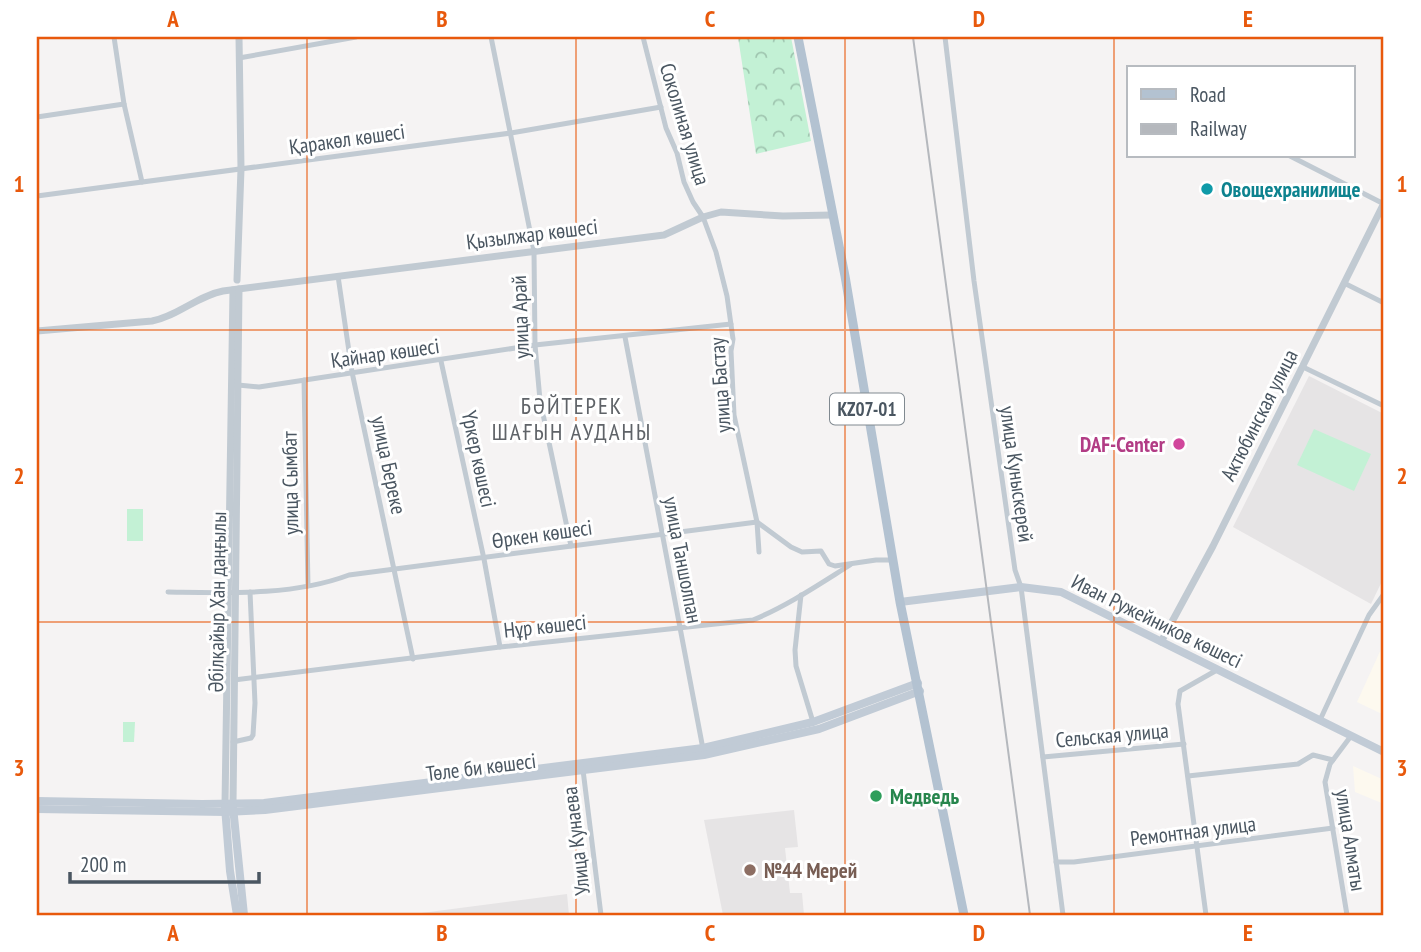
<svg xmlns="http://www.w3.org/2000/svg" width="1421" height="952" font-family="'PT Sans Narrow',sans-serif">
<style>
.commercial{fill:#fdf9ef}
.education{fill:#e6e4e5}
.grass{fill:#c3f1d5}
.forest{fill:url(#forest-crowns)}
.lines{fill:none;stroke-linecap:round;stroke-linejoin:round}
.minor{stroke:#c1cad2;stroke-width:5}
.tertiary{stroke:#c1cad2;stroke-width:7}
.secondary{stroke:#c1cbd6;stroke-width:8}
.primary{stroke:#b3c2d1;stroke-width:9}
.rail{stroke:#b5b8bd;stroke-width:2}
.grid{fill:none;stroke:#e8590c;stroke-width:2;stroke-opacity:0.55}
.culture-dot{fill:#0f9aa8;stroke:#fff;stroke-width:2.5}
.hotel-dot{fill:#d1479c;stroke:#fff;stroke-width:2.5}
.leisure-dot{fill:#2e9e5b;stroke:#fff;stroke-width:2.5}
.education-dot{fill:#8d6e63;stroke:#fff;stroke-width:2.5}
.labels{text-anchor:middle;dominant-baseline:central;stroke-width:6;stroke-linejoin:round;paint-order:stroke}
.shield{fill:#fff;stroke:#808990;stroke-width:2}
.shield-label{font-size:19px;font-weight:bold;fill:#4a5661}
.street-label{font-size:21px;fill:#4a5661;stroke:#fff}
.culture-label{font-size:21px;font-weight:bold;fill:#0d838f;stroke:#fff;text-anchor:start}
.hotel-label{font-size:21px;font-weight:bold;fill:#b23c85;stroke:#fff;text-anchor:end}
.leisure-label{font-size:21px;font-weight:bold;fill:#27864d;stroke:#fff;text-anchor:start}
.education-label{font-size:21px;font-weight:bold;fill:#785e54;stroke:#fff;text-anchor:start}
.neighbourhood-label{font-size:23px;letter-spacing:2px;fill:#5f6368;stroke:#fff}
.neatline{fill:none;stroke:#e8590c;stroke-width:2.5}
.grid-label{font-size:23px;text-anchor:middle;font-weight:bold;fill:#e8590c}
</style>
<defs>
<pattern id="forest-crowns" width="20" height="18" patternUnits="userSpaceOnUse" patternTransform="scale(1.75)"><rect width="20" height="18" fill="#c3f1d5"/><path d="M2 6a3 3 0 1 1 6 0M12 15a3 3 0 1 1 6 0" fill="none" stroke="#a0c6b0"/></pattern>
</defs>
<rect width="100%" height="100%" fill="#f5f3f3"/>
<g class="commercial">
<path d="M1382,647L1384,648V715L1357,702Z"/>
<path d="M1353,766L1384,780V804L1355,792Z"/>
</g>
<g class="education">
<path d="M1309,376L1384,414V577L1371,604L1233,527Z"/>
<path d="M794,810L798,847L785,848L790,893H802L804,915H723L704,820Z"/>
<path d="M567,894L569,915H406Z"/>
</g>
<g class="grass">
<path d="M1314,429L1371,454L1354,491L1297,465Z"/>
<rect x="127" y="509" width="16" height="32"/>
<path d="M123,722H135L134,742H123Z"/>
</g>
<path class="forest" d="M738,37H791L811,141L756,154Z"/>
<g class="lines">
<g class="minor">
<path d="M114,37L124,104L142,182"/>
<path d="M491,37L534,251L535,345L540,400L571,546"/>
<path d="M643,37L666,128L677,153L684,182L693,202L703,217L716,252L727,296L733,339L731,351L734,415L757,522L759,552"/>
<path d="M945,37L974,281L1015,570L1021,587L1063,915"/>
<path d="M239,58L356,37"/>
<path d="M37,117L124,104"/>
<path d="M1290,156L1384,204"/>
<path d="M37,196L511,133L661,107"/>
<path d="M338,276L352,372L413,659"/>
<path d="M1344,283L1384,303"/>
<path d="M625,337L703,749"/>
<path d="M441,361L484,559L500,647"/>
<path d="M1303,367L1384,406"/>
<path d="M304,380L308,586"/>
<path d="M238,385L259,387L535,345L731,324"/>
<path d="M168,592C227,593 293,596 349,575L757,522L791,547L802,552L821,551L829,564L835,566L876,560H893"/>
<path d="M801,595L795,650L796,666L813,722"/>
<path d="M234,680L500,647L753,620C787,606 818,585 850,565"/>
<path d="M1320,720L1369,615L1384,594"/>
<path d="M233,742L251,738L253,735L255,703L250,592"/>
<path d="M1043,757L1184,744"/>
<path d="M583,770L601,915"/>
<path d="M1188,776L1298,764L1313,755L1333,760"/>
<path d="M1056,862H1074L1333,828"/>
<path d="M1206,915L1178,704L1180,691L1217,670"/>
<path d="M1347,915L1325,782L1330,764L1351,736"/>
</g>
<g class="tertiary">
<path d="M237,280L241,169L239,37"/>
<path d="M37,331L152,321C178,316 197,296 223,291L664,235L703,217L721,212L783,216L832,215"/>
<path d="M1161,642L1213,546L1384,203"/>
<path d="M225,804L233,290"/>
<path d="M233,804L239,289"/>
</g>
<g class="secondary">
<path d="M900,602L1021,587L1061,592L1384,752"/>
<path d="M37,801L202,804L264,803L703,748L813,722L918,683"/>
<path d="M225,807L230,871L237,915"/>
<path d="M233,807L244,915"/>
<path d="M37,809L225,812L265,810L704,755L819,729L920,691"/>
</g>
<path class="primary" d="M798,37L845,276L900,602L964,915"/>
<path class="rail" d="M913,37L1030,915"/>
</g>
<path class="grid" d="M307,37V915M576,37V915M845,37V915M1114,37V915M37,330H1384M37,622H1384"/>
<circle class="culture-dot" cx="1207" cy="189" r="7"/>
<circle class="hotel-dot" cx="1179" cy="444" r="7"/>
<circle class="leisure-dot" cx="876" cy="796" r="7"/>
<circle class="education-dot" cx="750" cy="870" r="7"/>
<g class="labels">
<rect class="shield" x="830" y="393.5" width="74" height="31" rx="5"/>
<g class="shield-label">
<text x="867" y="409">KZ07-01</text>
</g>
<g class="street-label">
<text transform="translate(685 124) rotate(73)">Соколиная улица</text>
<text transform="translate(347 139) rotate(-8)">Қаракөл көшесі</text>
<text transform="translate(532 234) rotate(-7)">Қызылжар көшесі</text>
<text transform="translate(520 317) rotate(-92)">улица Арай</text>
<text transform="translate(385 353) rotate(-8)">Қайнар көшесі</text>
<text transform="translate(720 385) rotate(-94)">улица Бастау</text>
<text transform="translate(1259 415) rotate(-63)">Актюбинская улица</text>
<text transform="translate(479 459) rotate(78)">Үркер көшесі</text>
<text transform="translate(389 465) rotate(78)">улица Береке</text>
<text transform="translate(1017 474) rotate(82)">улица Куныскерей</text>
<text transform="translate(290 483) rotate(-91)">улица Сымбат</text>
<text transform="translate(542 534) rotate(-8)">Өркен көшесі</text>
<text transform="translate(683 560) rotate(79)">улица Таншолпан</text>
<text transform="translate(217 602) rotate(-89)">Әбілқайыр Хан даңғылы</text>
<text transform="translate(1157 621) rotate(26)">Иван Ружейников көшесі</text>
<text transform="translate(545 626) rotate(-6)">Нұр көшесі</text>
<text transform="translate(1112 735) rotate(-5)">Сельская улица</text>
<text transform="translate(481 767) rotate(-7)">Төле би көшесі</text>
<text transform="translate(1193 831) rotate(-7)">Ремонтная улица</text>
<text transform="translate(1351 840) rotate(81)">улица Алматы</text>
<text transform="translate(576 841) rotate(-97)">Улица Кунаева</text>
</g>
<g class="culture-label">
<text x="1221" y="189">Овощехранилище</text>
</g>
<g class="hotel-label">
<text x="1165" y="444">DAF-Center</text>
</g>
<g class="leisure-label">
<text x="890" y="796">Медведь</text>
</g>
<g class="education-label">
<text x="764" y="870">№44 Мерей</text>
</g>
<g class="neighbourhood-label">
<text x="572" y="405">БӘЙТЕРЕК<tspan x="572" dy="26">ШАҒЫН АУДАНЫ</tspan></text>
</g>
</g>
<rect width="1421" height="952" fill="none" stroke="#ffffff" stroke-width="77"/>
<rect x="1127" y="66" width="228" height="91" fill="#ffffff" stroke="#b7bbc0" stroke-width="2"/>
<rect x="1141" y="89" width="35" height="10" fill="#b3c2d1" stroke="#b7bbc0" stroke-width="2"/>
<text x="1190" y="102" font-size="21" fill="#4a5661">Road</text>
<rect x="1141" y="124" width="35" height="10" fill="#b5b8bd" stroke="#b7bbc0" stroke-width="2"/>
<text x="1190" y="136" font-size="21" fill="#4a5661">Railway</text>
<path d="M70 872v10h189v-10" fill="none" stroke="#4a5661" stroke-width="3.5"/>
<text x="80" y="872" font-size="21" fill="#4a5661" stroke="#ffffff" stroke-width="5" paint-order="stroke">200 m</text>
<rect x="38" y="38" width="1344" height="876" class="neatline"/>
<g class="grid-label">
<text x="173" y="27">A</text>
<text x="442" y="27">B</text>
<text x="710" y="27">C</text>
<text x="979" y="27">D</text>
<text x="1248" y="27">E</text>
<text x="19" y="192">1</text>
<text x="1402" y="192">1</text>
<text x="19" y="484">2</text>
<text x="1402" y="484">2</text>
<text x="19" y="776">3</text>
<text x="1402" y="776">3</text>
<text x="173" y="941">A</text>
<text x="442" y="941">B</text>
<text x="710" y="941">C</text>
<text x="979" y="941">D</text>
<text x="1248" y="941">E</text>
</g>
</svg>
